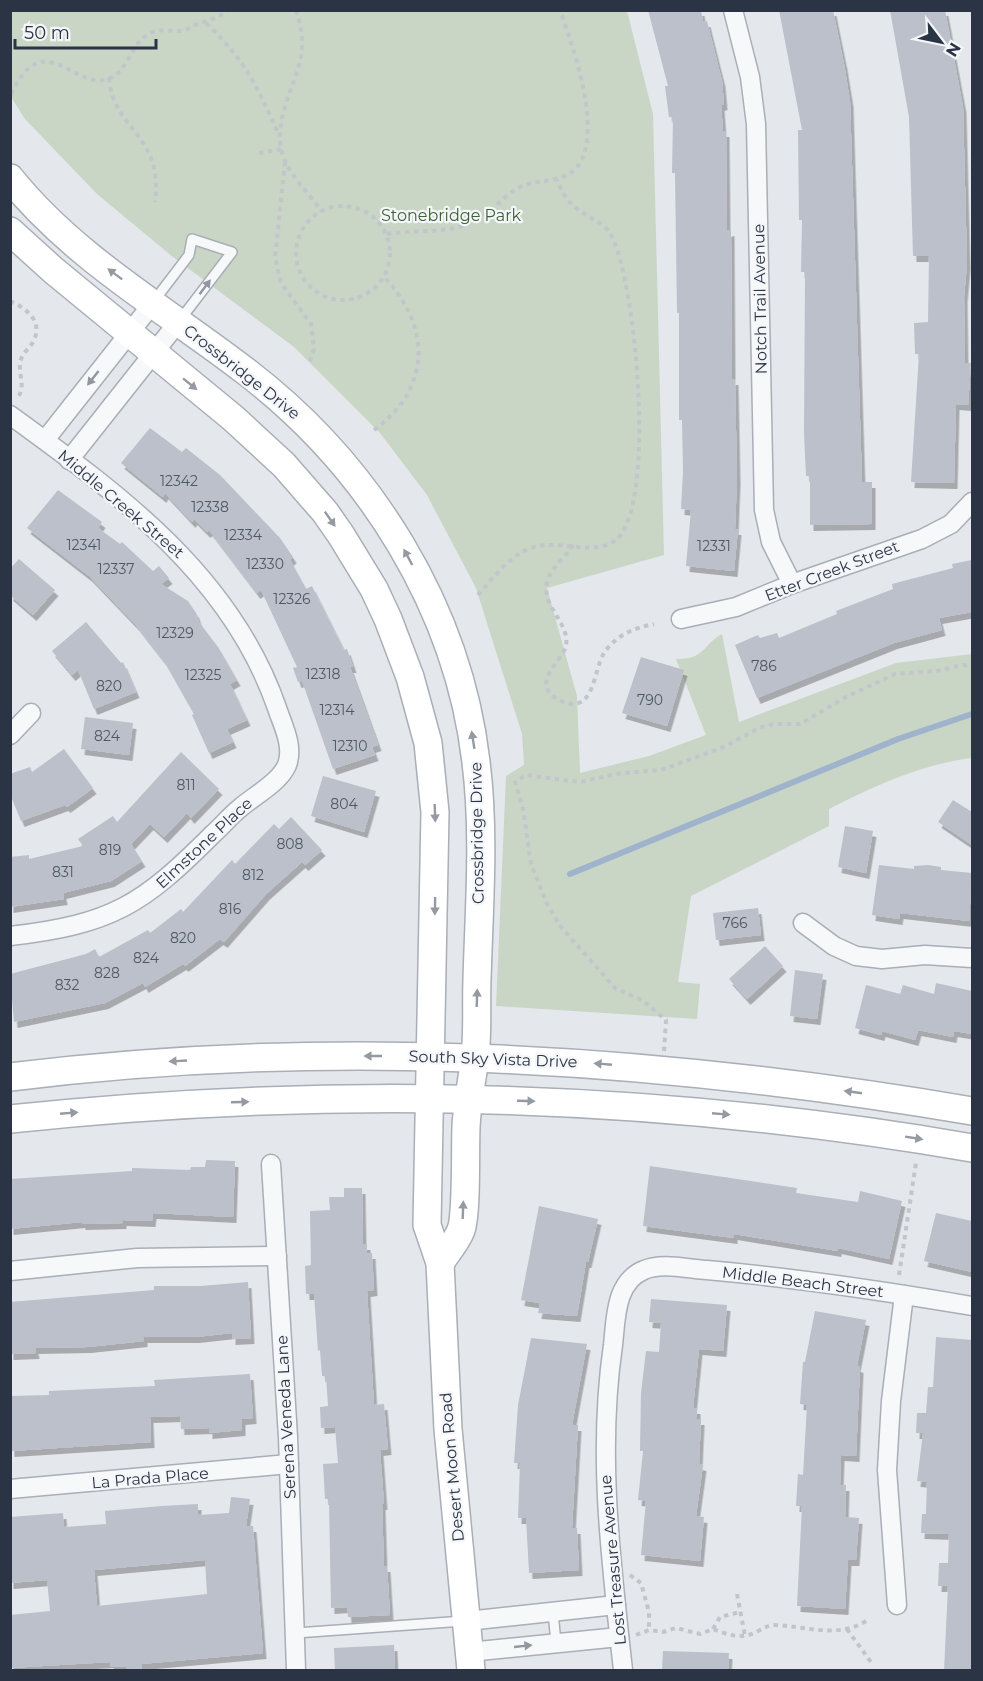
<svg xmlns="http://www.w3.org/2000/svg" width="983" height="1681" font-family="Montserrat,sans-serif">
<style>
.green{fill:#c9d6c5}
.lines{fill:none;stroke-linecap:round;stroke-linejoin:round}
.stream{stroke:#9fb4cc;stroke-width:6}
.building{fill:#bbc0ca;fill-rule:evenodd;filter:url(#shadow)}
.lane-casing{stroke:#a9aeb7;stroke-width:12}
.street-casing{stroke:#a9aeb7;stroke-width:21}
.secondary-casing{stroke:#a9aeb7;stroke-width:30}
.path{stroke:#c2c5cb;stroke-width:4;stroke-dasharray:4.5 4.5;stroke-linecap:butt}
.lane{stroke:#f7f8fa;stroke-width:9}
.street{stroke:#f7f8fa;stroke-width:18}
.secondary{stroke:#fff;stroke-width:27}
.oneway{fill:#959aa2}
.oneway2{fill:#9196a0}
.labels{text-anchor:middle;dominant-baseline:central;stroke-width:4.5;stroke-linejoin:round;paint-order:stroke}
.number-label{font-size:14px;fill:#4f5766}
.park-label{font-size:16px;fill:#3f6138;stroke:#f4f6f9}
.street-label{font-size:16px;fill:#2b3445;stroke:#f4f6f9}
</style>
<defs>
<filter id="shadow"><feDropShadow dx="3.5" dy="6" stdDeviation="0" flood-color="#0004"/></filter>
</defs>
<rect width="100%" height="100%" fill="#e4e7ec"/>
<path class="green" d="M11,11H627L653,114L664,555L547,588L577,696L580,773L649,756L706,735L676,659C705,660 703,644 722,634L739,722L896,663L972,654V758C922,764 874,786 829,809V826L691,896L678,982L700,984L697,1019L496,1006L506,776L524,765L522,734L476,588L427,495L380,433L294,347L173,257L97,194L25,119L11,97Z"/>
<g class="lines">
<path class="stream" d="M570,874L898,739L972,714"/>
</g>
<g class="building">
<path d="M648,10H701L703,22L707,21L722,81L724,104L721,105L723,131H726L727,231L731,230L732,379H735L737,479L735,529H738L734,571L686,566L691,510L681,509L683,471L682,420H679V313H677L675,173H672L673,117H669L665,86H668Z"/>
<path d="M779,10H833L844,64L850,101L862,482H872V524L810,525V476H806L804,434L805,272H801L802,220H799L798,130H802Z"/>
<path d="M890,10H945L963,107L967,264L964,297L965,363H971L968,405L956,404L954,483L911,482L919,354H915L914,323L928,322L929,256H913L909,117Z"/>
<path d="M150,428L182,452L186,448L220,475L280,538L293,557L290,560L306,589L312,586L344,650L347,649L353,667H350L378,745L372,747L375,755L333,769L302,681L298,682L293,668L297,667L261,590L257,593L209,530L207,532L194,519L192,522L165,493L163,497L121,463Z"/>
<path d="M58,490L102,522L98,528L120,544L122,542L153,571L159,566L169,578L161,584L188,601L196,613L199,622L218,647L237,680L230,684L247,720L227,729L233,742L209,753L192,715L194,714L164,661L136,625L89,576L27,528Z"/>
<path d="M19,559L55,590L33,615L10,595V569Z"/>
<path d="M972,560V612L939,618L942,630L894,643L757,698L735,645L758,635L760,638L777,633L779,638L837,614L836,611L893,589L892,584L953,568L952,564Z"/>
<path d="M86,622L121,663L123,662L136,692L94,709L78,670L72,675L52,651Z"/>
<path d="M641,657L684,670L667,726L622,713Z"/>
<path d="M85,717L133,723L129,755L81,749Z"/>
<path d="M64,749L93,788L67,807L65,805L21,821L10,794V774L30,767L32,772Z"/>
<path d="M181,752L219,789L191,818L187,813L164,837L150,824L131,844L142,861L111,881L63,893L64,899L10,907V857L29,855V859L83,846L78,839L113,816L117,822Z"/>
<path d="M323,776L376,791L364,832L311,816Z"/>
<path d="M953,800L972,812V845L938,822Z"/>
<path d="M291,817L322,850L305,865L302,862L266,894L224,942L220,939L185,966L183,964L145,987L143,983L105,1003L14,1022L10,974L86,954L95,949L99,957L148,930L150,933L181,909L183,912L232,860L235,864L274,824L279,829Z"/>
<path d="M845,826L873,831L866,873L838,867Z"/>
<path d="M879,865L914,869V866L928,865L941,867V870L972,873L969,921L900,913L899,919L872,915Z"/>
<path d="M758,908L761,935L716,940L713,913Z"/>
<path d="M765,946L783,966L747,999L729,979Z"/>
<path d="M795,970L823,974L817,1019L790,1016Z"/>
<path d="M936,983L972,991V1034L954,1031L953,1037L918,1030L915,1040L882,1031L881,1035L855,1028L866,985L900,994L903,985L934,994Z"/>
<path d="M206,1160L235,1161L233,1217L153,1213L152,1221L123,1220V1223L82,1224V1222L10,1229V1179L132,1171V1168L190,1170L191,1167H205Z"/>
<path d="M650,1166L797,1188L796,1193L858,1202L860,1191L902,1201L889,1259L838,1248V1251L734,1234V1238L643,1226Z"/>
<path d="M344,1188H362L363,1244H367V1253H372L374,1290L367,1291L374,1405L384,1404L388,1449L380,1450L384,1504H382L384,1566H387L390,1615L348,1617L347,1607L331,1608L329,1499H325L323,1464L338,1463L335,1427L321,1428L320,1407L328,1406L326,1376H322L320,1350L318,1351L314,1294H306L305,1266L311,1265L310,1211L330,1210L329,1197H344Z"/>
<path d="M539,1206L598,1219L588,1262H586L577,1316L538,1313L540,1303L521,1300Z"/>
<path d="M936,1213L972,1221V1272L924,1261Z"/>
<path d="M248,1282L251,1338L232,1339V1333L196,1337H144V1341L88,1347L35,1348L36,1353L10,1354V1302L154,1290V1286H201Z"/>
<path d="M651,1299L727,1305L723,1351L699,1349L693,1408H697V1419H701L699,1464L703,1465L696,1516L704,1517L700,1561L641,1555L646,1501L638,1500L643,1451H640L641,1393L646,1351L659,1352L661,1323L649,1322Z"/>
<path d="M815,1311L866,1320L857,1366L860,1367L856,1456L841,1455L840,1485H846L845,1517L859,1518L856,1560H848L845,1609L797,1606L802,1506H796L798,1474L803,1475L807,1405L800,1404L803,1362H805Z"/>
<path d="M936,1337L972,1340V1671H944L948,1586H938L939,1563H948L949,1534L921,1533L922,1514H926L927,1482L917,1481L923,1433H916L917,1413H926L928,1387H933Z"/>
<path d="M531,1338L587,1344L572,1425H578L572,1528H577L579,1570L529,1573L526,1518H518L520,1463H514L518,1405Z"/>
<path d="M250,1374L253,1418L242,1419V1430L209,1433V1428L181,1429L180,1416L150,1417L151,1442L11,1451L10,1396L49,1395V1391L155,1386L154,1380Z"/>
<path d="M231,1497L250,1499L246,1526H253L263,1653L141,1664L142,1671H128L126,1666L111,1667L110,1662L10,1668V1615L50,1611L47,1580L10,1583V1517L63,1513L64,1527L106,1524L105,1511L162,1506L198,1504V1515L229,1513ZM205,1560L207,1594L97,1606L94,1570Z"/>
<path d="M394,1645L395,1671H335L334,1648Z"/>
<path d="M663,1651L729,1653L728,1671H662Z"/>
</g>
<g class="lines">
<defs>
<g id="lane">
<path d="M154,301L189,255L192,239L232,252L180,320"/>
<path d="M553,1612L556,1643"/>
<path d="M296,1633L464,1621"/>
</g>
<g id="street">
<path d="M733,10L750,77L756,124L764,510L771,542L792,584"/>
<path d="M10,415C120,495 231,575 277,708C283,726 294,746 287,765C279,783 255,795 240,808C231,815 223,825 214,833C142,905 113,924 10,936"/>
<path d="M45,440L153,303"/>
<path d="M69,460L179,321"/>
<path d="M681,619L736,607L792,584L922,539L951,524L972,502"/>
<path d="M10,735L31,713"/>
<path d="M803,923L834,946L856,956L882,959L925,955L972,958"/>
<path d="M271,1164L288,1437L296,1670"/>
<path d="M10,1271L137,1258L277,1256"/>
<path d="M10,1489L289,1464"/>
<path d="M897,1605L887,1470L891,1401L904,1295"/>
<path d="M467,1621L616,1605"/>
<path d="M469,1652L619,1637"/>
<path d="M623,1670C611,1561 597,1454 613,1345C616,1318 615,1282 644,1270C662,1262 688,1269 707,1270C796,1278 885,1291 972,1306"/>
</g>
<g id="secondary">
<path d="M10,178C74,258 168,311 248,373C370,467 458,608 476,762C485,834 479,908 477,980C476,1006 478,1032 475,1057C472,1081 467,1104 466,1127C465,1149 467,1214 461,1230C457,1241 447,1252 440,1263"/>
<path d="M10,231L53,270L233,418L284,465L325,512L341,535L374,589L388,619L410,677L428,743L435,812L427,1225L440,1263L448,1429L471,1670"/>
<path d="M10,1077C333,1037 653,1057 972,1111"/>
<path d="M10,1119C331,1085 655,1093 972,1148"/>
</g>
</defs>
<use href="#lane" class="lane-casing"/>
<use href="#street" class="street-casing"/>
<use href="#secondary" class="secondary-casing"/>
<g class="path">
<path d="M296,10C301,25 304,40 301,56C295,89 268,128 286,163C295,180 310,196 322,211"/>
<path d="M206,23C247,62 257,87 280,137"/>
<path d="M109,78C113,131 164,134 155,202"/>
<path d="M11,94C45,24 73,91 108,79C128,72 129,47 147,35C159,27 170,32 183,31C187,31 191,26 195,25C208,20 217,19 228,10"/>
<path d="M259,153L282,149"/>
<path d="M285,162L275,257L281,283L311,324L314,349L310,361"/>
<circle cx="343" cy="253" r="47"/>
<path d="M387,234C416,229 449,235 476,220C492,212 503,196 520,187C537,179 556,183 572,172C608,143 573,47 560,10"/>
<path d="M10,301C26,308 43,321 34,340C30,349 21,353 20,364C19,378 26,386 17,399"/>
<path d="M374,430C432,388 431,326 384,277"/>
<path d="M573,545C565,558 551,567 547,582C541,607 570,622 566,646C563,660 528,684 559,700C595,718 593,670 604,653C616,635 634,628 654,624"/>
<path d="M478,595C493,579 507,558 528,549C558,537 593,558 616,540C657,506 636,284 612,237C605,222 590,219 577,209C567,201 561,191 557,180"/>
<path d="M664,1051L666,1020L642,1000L616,989L561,927L547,904L531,864L523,809L515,782L526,775L580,782L621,773L661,770L724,747L759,728L773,724H800L846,697L895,674L936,671L963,665L972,666"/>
<path d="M899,1275L916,1163"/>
<path d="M630,1575L641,1583L649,1612V1630"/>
<path d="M737,1594L745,1636"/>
<path d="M713,1629L720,1617L740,1612"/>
<path d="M847,1629L873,1665"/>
<path d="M636,1635L649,1630L663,1632L676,1628L700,1634L713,1629C728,1635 743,1640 758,1631C764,1628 768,1625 775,1625C805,1626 838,1639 866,1621"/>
</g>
<use href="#lane" class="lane"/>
<use href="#street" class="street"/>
<use href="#secondary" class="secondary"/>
</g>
<defs><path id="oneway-solid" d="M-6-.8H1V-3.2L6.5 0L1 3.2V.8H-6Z" transform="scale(1.5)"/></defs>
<g class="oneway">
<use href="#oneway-solid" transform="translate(115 274) rotate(-143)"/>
<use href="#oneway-solid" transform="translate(190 384) rotate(39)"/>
<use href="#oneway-solid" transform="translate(330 519) rotate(55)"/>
<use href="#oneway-solid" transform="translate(408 557) rotate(-118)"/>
<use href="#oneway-solid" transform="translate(473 740) rotate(-99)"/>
<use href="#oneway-solid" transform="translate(435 813) rotate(88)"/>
<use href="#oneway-solid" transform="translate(435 906) rotate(91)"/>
<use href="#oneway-solid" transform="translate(477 998) rotate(-88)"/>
<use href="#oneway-solid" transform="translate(373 1056) rotate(-180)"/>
<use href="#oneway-solid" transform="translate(178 1061) rotate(177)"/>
<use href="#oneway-solid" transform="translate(603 1064) rotate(-175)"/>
<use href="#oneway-solid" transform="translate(853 1092) rotate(-172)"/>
<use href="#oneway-solid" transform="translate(526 1101) rotate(2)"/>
<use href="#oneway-solid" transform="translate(240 1102) rotate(-2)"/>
<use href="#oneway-solid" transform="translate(69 1113) rotate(-5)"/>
<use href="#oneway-solid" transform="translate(721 1114) rotate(5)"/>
<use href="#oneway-solid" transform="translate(914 1138) rotate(9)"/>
<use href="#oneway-solid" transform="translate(463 1210) rotate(-88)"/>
</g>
<g class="oneway2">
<use href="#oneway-solid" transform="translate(205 287) rotate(-53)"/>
<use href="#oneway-solid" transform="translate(93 378) rotate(128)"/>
<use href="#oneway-solid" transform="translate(523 1646) rotate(-6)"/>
</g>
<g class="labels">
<g class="number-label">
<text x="179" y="481">12342</text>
<text x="210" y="507">12338</text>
<text x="243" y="535">12334</text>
<text x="84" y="545">12341</text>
<text x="714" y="546">12331</text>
<text x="265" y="564">12330</text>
<text x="116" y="569">12337</text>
<text x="292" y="599">12326</text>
<text x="175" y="633">12329</text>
<text x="764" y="666">786</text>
<text x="323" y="674">12318</text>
<text x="203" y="675">12325</text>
<text x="109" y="686">820</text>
<text x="650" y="700">790</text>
<text x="337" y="710">12314</text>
<text x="107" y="736">824</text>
<text x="350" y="746">12310</text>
<text x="186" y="785">811</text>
<text x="344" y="804">804</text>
<text x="290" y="844">808</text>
<text x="110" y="850">819</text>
<text x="63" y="872">831</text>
<text x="253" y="875">812</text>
<text x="230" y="909">816</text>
<text x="735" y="923">766</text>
<text x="183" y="938">820</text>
<text x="146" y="958">824</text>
<text x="107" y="973">828</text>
<text x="67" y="985">832</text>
</g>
<g class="park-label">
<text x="451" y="215">Stonebridge Park</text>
</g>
<g class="street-label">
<text transform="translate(760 299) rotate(-91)">Notch Trail Avenue</text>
<text transform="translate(242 372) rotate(38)">Crossbridge Drive</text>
<text transform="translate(121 504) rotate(40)">Middle Creek Street</text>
<text transform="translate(832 571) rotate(-21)">Etter Creek Street</text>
<text transform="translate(477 833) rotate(-91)">Crossbridge Drive</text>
<text transform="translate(204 843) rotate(-43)">Elmstone Place</text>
<text transform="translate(493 1059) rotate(2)">South Sky Vista Drive</text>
<text transform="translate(803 1282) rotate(7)">Middle Beach Street</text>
<text transform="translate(286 1417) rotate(-93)">Serena Veneda Lane</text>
<text transform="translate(452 1467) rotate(-95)">Desert Moon Road</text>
<text transform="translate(150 1478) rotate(-5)">La Prada Place</text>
<text transform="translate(613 1560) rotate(-95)">Lost Treasure Avenue</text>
</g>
</g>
<rect width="983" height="1681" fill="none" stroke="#2b3445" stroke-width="24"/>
<g transform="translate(941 42) rotate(122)" stroke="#f4f6f9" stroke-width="4.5" paint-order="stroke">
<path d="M0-4.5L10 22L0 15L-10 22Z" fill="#2b3445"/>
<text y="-9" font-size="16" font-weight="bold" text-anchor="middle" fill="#2b3445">N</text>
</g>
<path d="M15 39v9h141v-9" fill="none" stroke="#2b3445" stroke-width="3"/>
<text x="24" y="39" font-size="18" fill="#2b3445" stroke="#f4f6f9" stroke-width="4.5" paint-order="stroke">50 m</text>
</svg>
